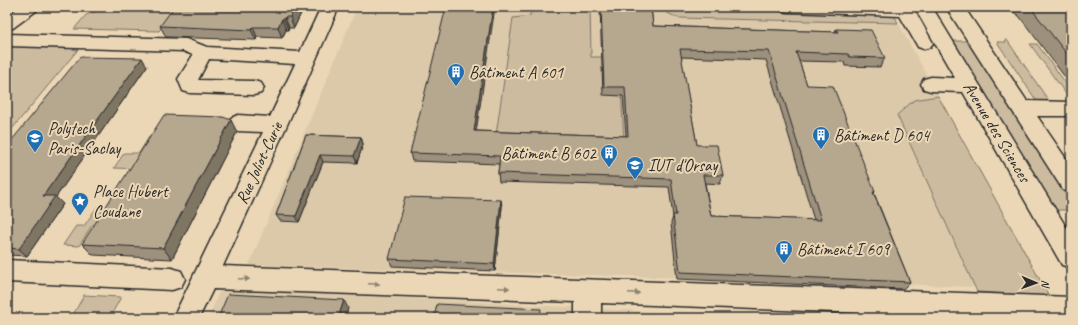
<svg xmlns="http://www.w3.org/2000/svg" width="1078" height="325" font-family="Caveat,sans-serif">
<style>
.built{fill:#dbc9aa}
.green{fill:#ccbb9f;stroke:#7c7365}
.lines{fill:none;stroke-linecap:round;stroke-linejoin:round}
.minor-casing{stroke:#2b2b2b;stroke-width:3}
.minor{fill:#ebd7b5;fill-rule:evenodd}
.wall{fill:#9d907b;stroke:#2b2b2b;fill-rule:evenodd}
.shaded-wall{fill:#7f7564;stroke:#2b2b2b}
.building{fill:#b6a78f;stroke:#2b2b2b;fill-rule:evenodd}
.oneway{fill:#8b8170}
.labels{text-anchor:middle;dominant-baseline:central;stroke-width:4;stroke-linejoin:round;paint-order:stroke}
.poi-label{font-size:17px;fill:#2b2b2b;stroke:#ebd7b5;text-anchor:start}
.street-label{font-size:17px;fill:#2b2b2b;stroke:#ebd7b5}
</style>
<rect width="100%" height="100%" fill="#ebd7b5"/>
<filter id="ink" filterUnits="userSpaceOnUse"><feTurbulence type="fractalNoise" baseFrequency=".025" numOctaves="2"/><feDisplacementMap in="SourceGraphic" scale="8" xChannelSelector="R" yChannelSelector="G"/><feConvolveMatrix kernelMatrix="1 2 1 2 8 2 1 2 1" color-interpolation-filters="sRGB"/></filter>
<g filter="url(#ink)">
<g class="built">
<path d="M357,7H660L661,10L678,18L898,23L1046,290L927,285L249,265Z"/>
<path d="M221,288L768,318H208Z"/>
</g>
<g class="green">
<path d="M110,7H176L159,31L74,29L86,15Z"/>
<path d="M531,7H590L591,57H619L624,140L496,135L513,18L530,16Z"/>
<path d="M660,7H890L898,23L678,18L661,10Z"/>
<path d="M1005,40H1007L1053,107L1040,106L997,42H1006Z"/>
<path d="M952,41H968L1071,203V210H1055Z"/>
<path d="M7,44L81,46L7,135Z"/>
<path d="M1030,44H1037L1071,90V101Z"/>
<path d="M938,96L1049,296L977,292L897,115L914,100Z"/>
<path d="M149,137H162L142,169L114,168L124,153H139Z"/>
<path d="M97,207H112L101,225H92L79,246L63,245L76,226H84Z"/>
<path d="M84,295L121,297L110,317L73,315Z"/>
</g>
<g class="lines">
<defs>
<g id="minor">
<path d="M19,7H39L36,11L13,28L7,29V16Z"/>
<path d="M321,7H339L287,125L223,266L1071,297V318H986L601,303V318H575V302L213,289L199,318H173L263,132L238,131L231,128L228,123L231,118L238,115L270,117L295,64L209,59L198,80L254,81L261,83L264,88L261,93L254,95L190,93L183,91L178,79L193,55L183,51L7,46V34L186,39L207,47L300,52Z"/>
<path d="M779,7H913L933,43L930,47L924,49L918,47L900,16L788,12L782,11Z"/>
<path d="M914,7H932L1071,235V268L1062,265L963,92L931,91L924,89L921,84L924,79L931,77L955,78Z"/>
<path d="M946,7H964L1027,101L1071,102V116H1037L1071,166V193L1063,190Z"/>
<path d="M7,260L172,268L181,271L185,279L181,287L172,290L7,282Z"/>
</g>
</defs>
<use href="#minor" class="minor-casing"/>
<use href="#minor" class="minor"/>
</g>
<g class="wall">
<path d="M304,7L294,28H289L288,30H286L282,38L257,37L256,40L166,37L160,26Z"/>
<path d="M600,7H651L653,26L835,32L836,29L885,58L880,67L845,66L844,62L799,61L807,85L875,192L874,193L910,282L903,289L677,279L671,223L673,217L669,187L499,182L498,173L499,164L412,161L410,153L476,131L626,136L623,96L603,95ZM681,57L766,60L814,220L711,216L705,183L720,184L723,175L697,145Z"/>
<path d="M1006,7H1071V85L1019,16Z"/>
<path d="M147,66L56,197L63,204L27,256L7,255V146Z"/>
<path d="M237,132L172,259L93,255L82,244Z"/>
<path d="M306,135L361,137L363,144L357,163L323,162L299,222L280,221L276,215Z"/>
<path d="M501,200L502,207L495,271L392,266L389,259Z"/>
</g>
<g class="shaded-wall">
<path d="M295,7H304L294,28L290,17Z"/>
<path d="M493,7H495L475,139L474,131Z"/>
<path d="M285,17L289,28L288,30L284,19Z"/>
<path d="M282,19L286,30L282,38L278,27Z"/>
<path d="M253,27L257,37L256,40L251,30Z"/>
<path d="M142,58L147,66L56,197L63,204L27,256L19,249L43,196Z"/>
<path d="M231,120L237,132L172,259L163,248Z"/>
<path d="M361,137L363,144L357,163L354,156Z"/>
<path d="M320,155L323,162L299,222L296,216Z"/>
<path d="M501,200L502,207L495,271L494,264Z"/>
<path d="M344,300L348,308L346,318H338Z"/>
</g>
<g class="building">
<path d="M174,7H295L290,17H285L284,19H282L278,27H253L251,30L160,26Z"/>
<path d="M446,7H493L474,131L628,136L625,87H604L601,7H651L653,26L838,32L836,29L871,30L885,58L850,57L848,54L796,52L807,85L833,86L875,192H873L910,282L680,272L673,215H676L671,179L498,173L500,156L410,153ZM680,49L769,51L821,220L711,216L703,175H723L717,145H697Z"/>
<path d="M1030,7H1071V59Z"/>
<path d="M80,57L142,58L43,196H55L19,249L7,248V146Z"/>
<path d="M164,115L223,117L231,120L163,248L82,244Z"/>
<path d="M306,135L361,137L354,156L320,155L296,216L276,215Z"/>
<path d="M405,197L501,200L494,264L389,259Z"/>
<path d="M228,294L344,300L338,318H218Z"/>
<path d="M437,304L541,309L540,318H434Z"/>
<path d="M637,314L736,318H637Z"/>
</g>
<defs><path id="oneway-solid" d="M-6-.8H1V-3.2L6.5 0L1 3.2V.8H-6Z"/></defs>
<g class="oneway">
<use href="#oneway-solid" transform="translate(244 279) rotate(2)"/>
<use href="#oneway-solid" transform="translate(374 284) rotate(2)"/>
<use href="#oneway-solid" transform="translate(504 288) rotate(2)"/>
<use href="#oneway-solid" transform="translate(634 293) rotate(2)"/>
</g>
</g>
<defs>
<symbol id="building-pin" viewBox="-11 -11 22 30"><path d="M0 17L-7.5 6A9.5 9.5 0 1 1 7.5 6Z" fill="#1f6fb2" stroke="#ebd7b5"/><path d="M-4-6H4V6H1V3H-1V6H-4ZM-2.5-4.3h1.7v1.8h-1.7ZM.8-4.3h1.7v1.8H.8ZM-2.5-1h1.7V.8h-1.7ZM.8-1h1.7V.8H.8Z" fill="#fff"/></symbol>
<symbol id="university-pin" viewBox="-11 -11 22 30"><path d="M0 17L-7.5 6A9.5 9.5 0 1 1 7.5 6Z" fill="#1f6fb2" stroke="#ebd7b5"/><path d="M0-5L7-2L0 1L-7-2ZM-4 1L0 2.5L4 1V4Q0 6-4 4Z" fill="#fff"/></symbol>
<symbol id="sight-pin" viewBox="-11 -11 22 30"><path d="M0 17L-7.5 6A9.5 9.5 0 1 1 7.5 6Z" fill="#1f6fb2" stroke="#ebd7b5"/><path d="M0-6L1.8-2.2L6-1.7L2.9 1.2L3.7 5.4L0 3.3L-3.7 5.4L-2.9 1.2L-6-1.7L-1.8-2.2Z" fill="#fff"/></symbol>
</defs>
<g fill-rule="evenodd">
<use href="#building-pin" x="446" y="62" width="20" height="27"/>
<use href="#building-pin" x="811" y="125" width="20" height="27"/>
<use href="#university-pin" x="25" y="128" width="20" height="27"/>
<use href="#building-pin" x="599" y="143" width="20" height="27"/>
<use href="#university-pin" x="625" y="155" width="20" height="27"/>
<use href="#sight-pin" x="70" y="191" width="20" height="27"/>
<use href="#building-pin" x="774" y="239" width="20" height="27"/>
</g>
<g class="labels">
<g class="poi-label">
<text x="469" y="72">Bâtiment A 601</text>
<text x="48" y="128">Polytech<tspan x="48" dy="20">Paris-Saclay</tspan></text>
<text x="834" y="135">Bâtiment D 604</text>
<text x="596" y="153" text-anchor="end">Bâtiment B 602</text>
<text x="648" y="165">IUT d'Orsay</text>
<text x="93" y="191">Place Hubert<tspan x="93" dy="20">Coudane</tspan></text>
<text x="797" y="249">Bâtiment I 609</text>
</g>
<g class="street-label">
<text transform="translate(997 132) rotate(59)">Avenue des Sciences</text>
<text transform="translate(259 163) rotate(-65)">Rue Joliot-Curie</text>
</g>
</g>
<rect width="1078" height="325" fill="none" stroke="#ebd7b5" stroke-width="24"/>
<rect x="12" y="12" width="1054" height="301" fill="none" stroke="#2b2b2b" stroke-width="1.5" filter="url(#ink)"/>
<g transform="translate(1036 283) rotate(92)" stroke="#ebd7b5" stroke-width="3" paint-order="stroke">
<path d="M0-3L7 15L0 10L-7 15Z" fill="#2b2b2b"/>
<text y="-6" font-size="11" font-weight="bold" text-anchor="middle" fill="#2b2b2b">N</text>
</g>
</svg>
